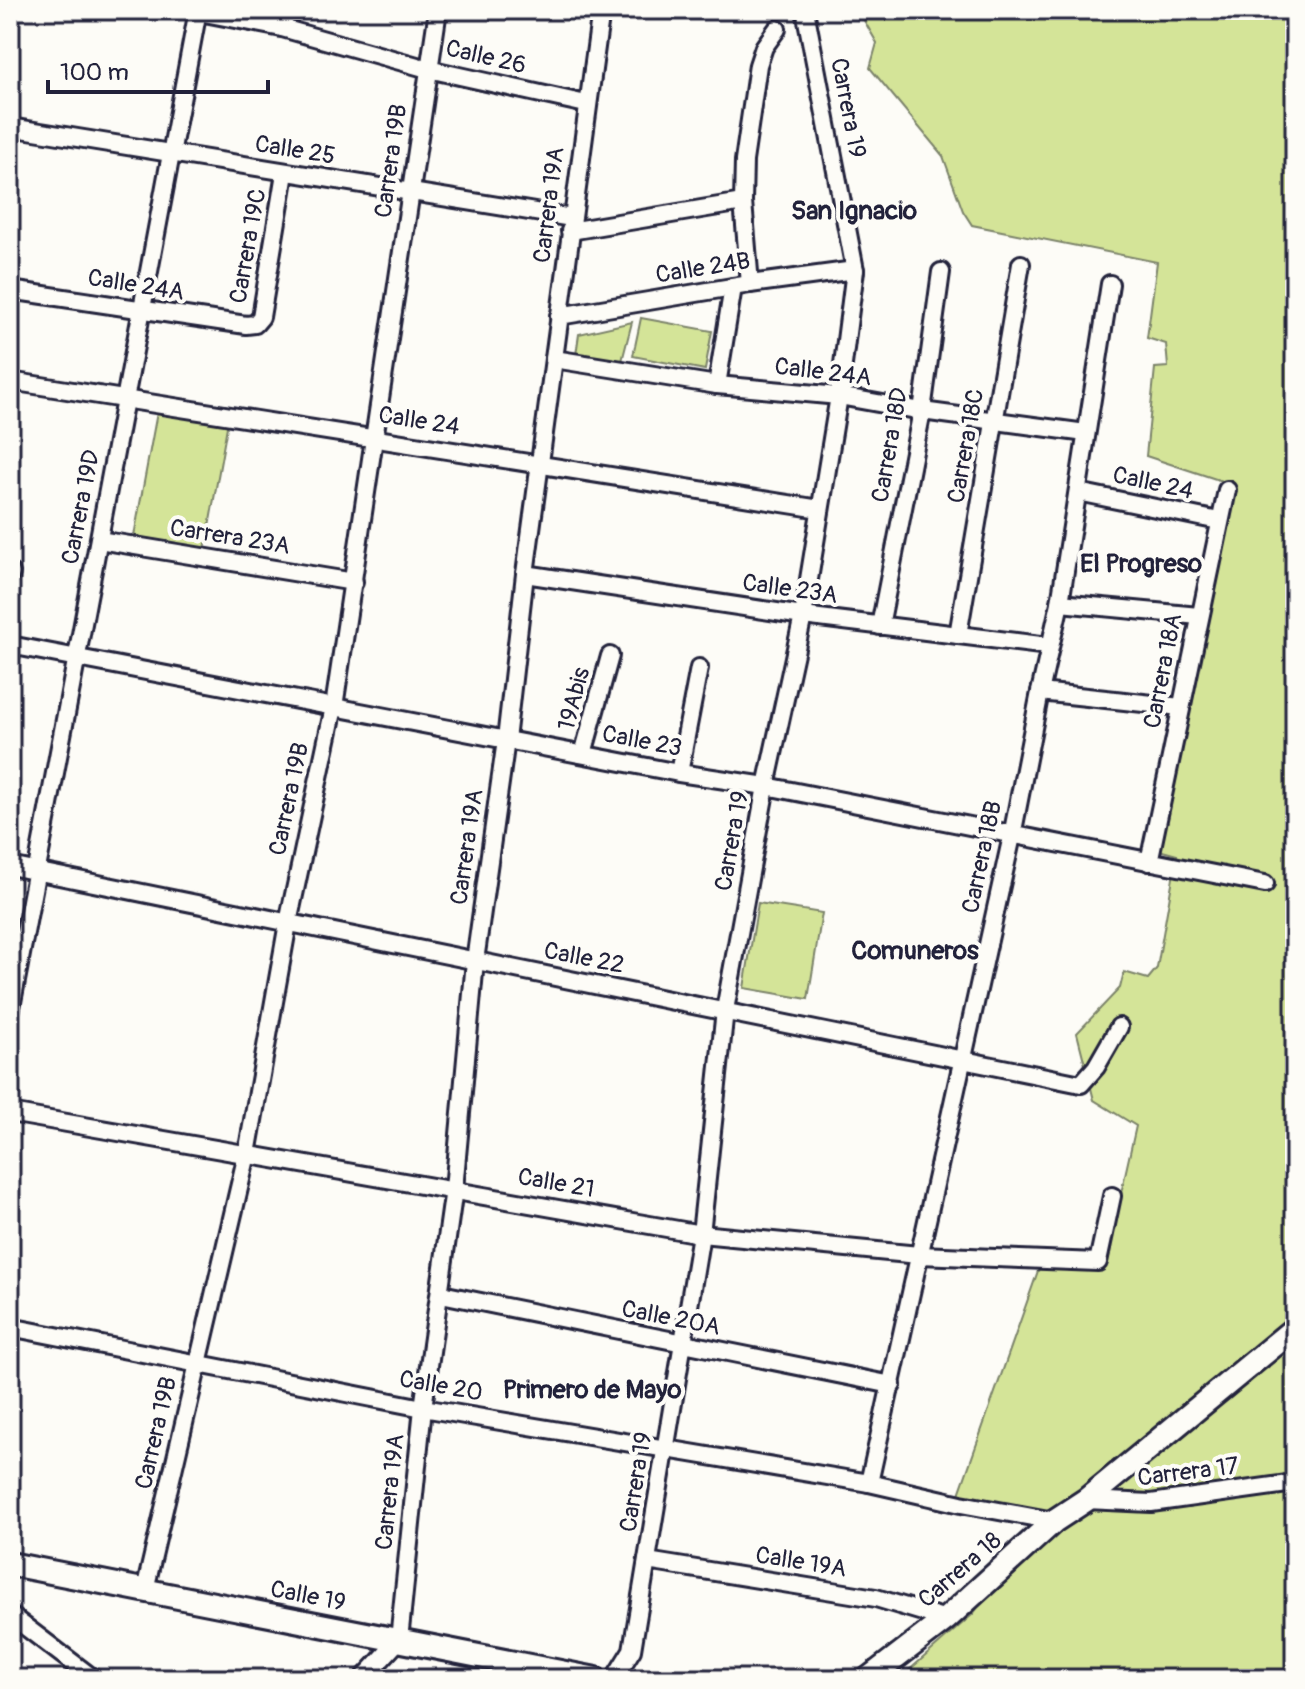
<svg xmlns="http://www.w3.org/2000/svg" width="1305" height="1689" font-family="Pangolin,sans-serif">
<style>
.green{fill:#d4e498;stroke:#7b836a;stroke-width:2}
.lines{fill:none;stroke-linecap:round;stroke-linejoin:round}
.minor-casing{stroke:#22223b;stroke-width:22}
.secondary-casing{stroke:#22223b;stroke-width:28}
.minor{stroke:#fdfcf7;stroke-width:16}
.secondary{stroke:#fdfcf7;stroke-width:22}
.labels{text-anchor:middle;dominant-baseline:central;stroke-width:8;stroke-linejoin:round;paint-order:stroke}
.street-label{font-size:24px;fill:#22223b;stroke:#fdfcf7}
.neighbourhood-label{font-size:26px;font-weight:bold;fill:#22223b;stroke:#fdfcf7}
</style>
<rect width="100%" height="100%" fill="#fdfcf7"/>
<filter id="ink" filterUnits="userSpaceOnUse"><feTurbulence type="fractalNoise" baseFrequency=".0125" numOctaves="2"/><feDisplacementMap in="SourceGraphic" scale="16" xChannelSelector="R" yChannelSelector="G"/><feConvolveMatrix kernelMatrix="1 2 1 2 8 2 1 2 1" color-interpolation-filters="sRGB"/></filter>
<g filter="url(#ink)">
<g class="green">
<path d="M858,10H1295V1679H899L973,1614L1037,1526L958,1497L1039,1268L1105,1265L1136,1126L1094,1100L1077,1033L1120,988L1124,972L1148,979L1157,968L1177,855L1155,849L1231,484L1146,456L1155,368L1168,367L1166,344L1147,338L1157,262L972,225L963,211L943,156L870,68L877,43Z"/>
<path d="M641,318L712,331L705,370L633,356Z"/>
<path d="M632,322L622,361L576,355L579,334Z"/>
<path d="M158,407L228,421L205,549L134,536Z"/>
<path d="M758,903L822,913L808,999L744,988Z"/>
</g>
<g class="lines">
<defs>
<g id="minor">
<path d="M189,10L282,28L428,69L586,104"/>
<path d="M282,28L287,10"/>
<path d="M10,127L572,218"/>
<path d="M570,231L743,202"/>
<path d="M750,284L743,202L744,161L758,65L764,47L777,29"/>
<path d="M10,290L246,325L255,324L261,317L285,173"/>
<path d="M559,316L750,284L855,270"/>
<path d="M554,359L717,385L839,396L922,411L1086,433"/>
<path d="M10,381L820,509"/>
<path d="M717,385L733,287"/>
<path d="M1078,492L1219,521"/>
<path d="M99,540L354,582"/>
<path d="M525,574L803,616L1049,646"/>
<path d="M10,576L11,573"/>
<path d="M1060,603L1199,616"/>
<path d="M880,626L922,411L941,272"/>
<path d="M958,635L1021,264"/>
<path d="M10,645L679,773L766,786L1265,884"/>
<path d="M1040,692L1181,707"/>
<path d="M583,754L610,656"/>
<path d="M679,773L699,668"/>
<path d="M1149,862L1227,490"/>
<path d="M10,866L1081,1084L1096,1067L1119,1027"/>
<path d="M10,1013L198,10"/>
<path d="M10,1113L701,1234L919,1255L1098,1262L1112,1196"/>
<path d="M441,1294L892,1385"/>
<path d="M10,1327L423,1408L869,1483L961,1504L1054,1521"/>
<path d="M869,1483L1012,836L1040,692L1060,603L1110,284"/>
<path d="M1086,1500L1151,1503L1295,1483"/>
<path d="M647,1561L876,1598L946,1619"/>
<path d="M145,1590L247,1154L288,923L334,707L438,10"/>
<path d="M10,1615L94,1679"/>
<path d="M363,1679L399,1640L423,1408L454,1189L475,961L506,740L525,574L601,10"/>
<path d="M614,1679L632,1650L701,1234L725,1010L766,786L803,616L839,396L855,270L805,10"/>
</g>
<g id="secondary">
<path d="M10,1564L596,1679"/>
<path d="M868,1679L946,1619L1054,1521L1086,1500L1295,1328"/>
</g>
</defs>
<use href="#minor" class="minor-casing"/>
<use href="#secondary" class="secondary-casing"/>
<use href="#minor" class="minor"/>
<use href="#secondary" class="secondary"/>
</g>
</g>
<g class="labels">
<g class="street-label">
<text transform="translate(486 57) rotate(13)">Calle 26</text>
<text transform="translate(848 108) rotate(79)">Carrera 19</text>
<text transform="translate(295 150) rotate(9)">Calle 25</text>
<text transform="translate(391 161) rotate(-82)">Carrera 19B</text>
<text transform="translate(549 205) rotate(-83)">Carrera 19A</text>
<text transform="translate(248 246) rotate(-80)">Carrera 19C</text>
<text transform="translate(703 268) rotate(-9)">Calle 24B</text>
<text transform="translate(136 285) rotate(9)">Calle 24A</text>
<text transform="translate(823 372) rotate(7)">Calle 24A</text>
<text transform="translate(419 421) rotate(9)">Calle 24</text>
<text transform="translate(890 445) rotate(-80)">Carrera 18D</text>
<text transform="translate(966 446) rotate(-80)">Carrera 18C</text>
<text transform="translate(1153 483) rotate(12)">Calle 24</text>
<text transform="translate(81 507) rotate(-79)">Carrera 19D</text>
<text transform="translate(230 537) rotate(9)">Carrera 23A</text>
<text transform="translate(790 589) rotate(8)">Calle 23A</text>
<text transform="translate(1163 671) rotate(-79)">Carrera 18A</text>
<text transform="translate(574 699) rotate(-75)">19Abis</text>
<text transform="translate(642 741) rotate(11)">Calle 23</text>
<text transform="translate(289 799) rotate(-78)">Carrera 19B</text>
<text transform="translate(732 841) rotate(-80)">Carrera 19</text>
<text transform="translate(467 847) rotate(-82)">Carrera 19A</text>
<text transform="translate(982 857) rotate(-78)">Carrera 18B</text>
<text transform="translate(584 958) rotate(11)">Calle 22</text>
<text transform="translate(556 1183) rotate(10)">Calle 21</text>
<text transform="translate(671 1318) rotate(11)">Calle 20A</text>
<text transform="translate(441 1386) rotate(10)">Calle 20</text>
<text transform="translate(156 1433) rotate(-77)">Carrera 19B</text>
<text transform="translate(1188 1472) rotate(-7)">Carrera 17</text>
<text transform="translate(636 1482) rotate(-81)">Carrera 19</text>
<text transform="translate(390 1492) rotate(-84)">Carrera 19A</text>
<text transform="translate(801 1562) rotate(9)">Calle 19A</text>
<text transform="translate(960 1570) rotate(-41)">Carrera 18</text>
<text transform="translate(308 1596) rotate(11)">Calle 19</text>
</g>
<g class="neighbourhood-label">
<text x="854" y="211">San Ignacio</text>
<text x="1141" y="564">El Progreso</text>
<text x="915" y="951">Comuneros</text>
<text x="592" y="1390">Primero de Mayo</text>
</g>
</g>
<rect width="1305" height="1689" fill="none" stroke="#fdfcf7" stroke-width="40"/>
<rect x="20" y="20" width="1265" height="1649" fill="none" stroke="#22223b" stroke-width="3" filter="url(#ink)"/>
<path d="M48 80v12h220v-12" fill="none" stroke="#22223b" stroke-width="4"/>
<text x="60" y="80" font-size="24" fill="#22223b" stroke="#fdfcf7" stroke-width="6" paint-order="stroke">100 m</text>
</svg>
